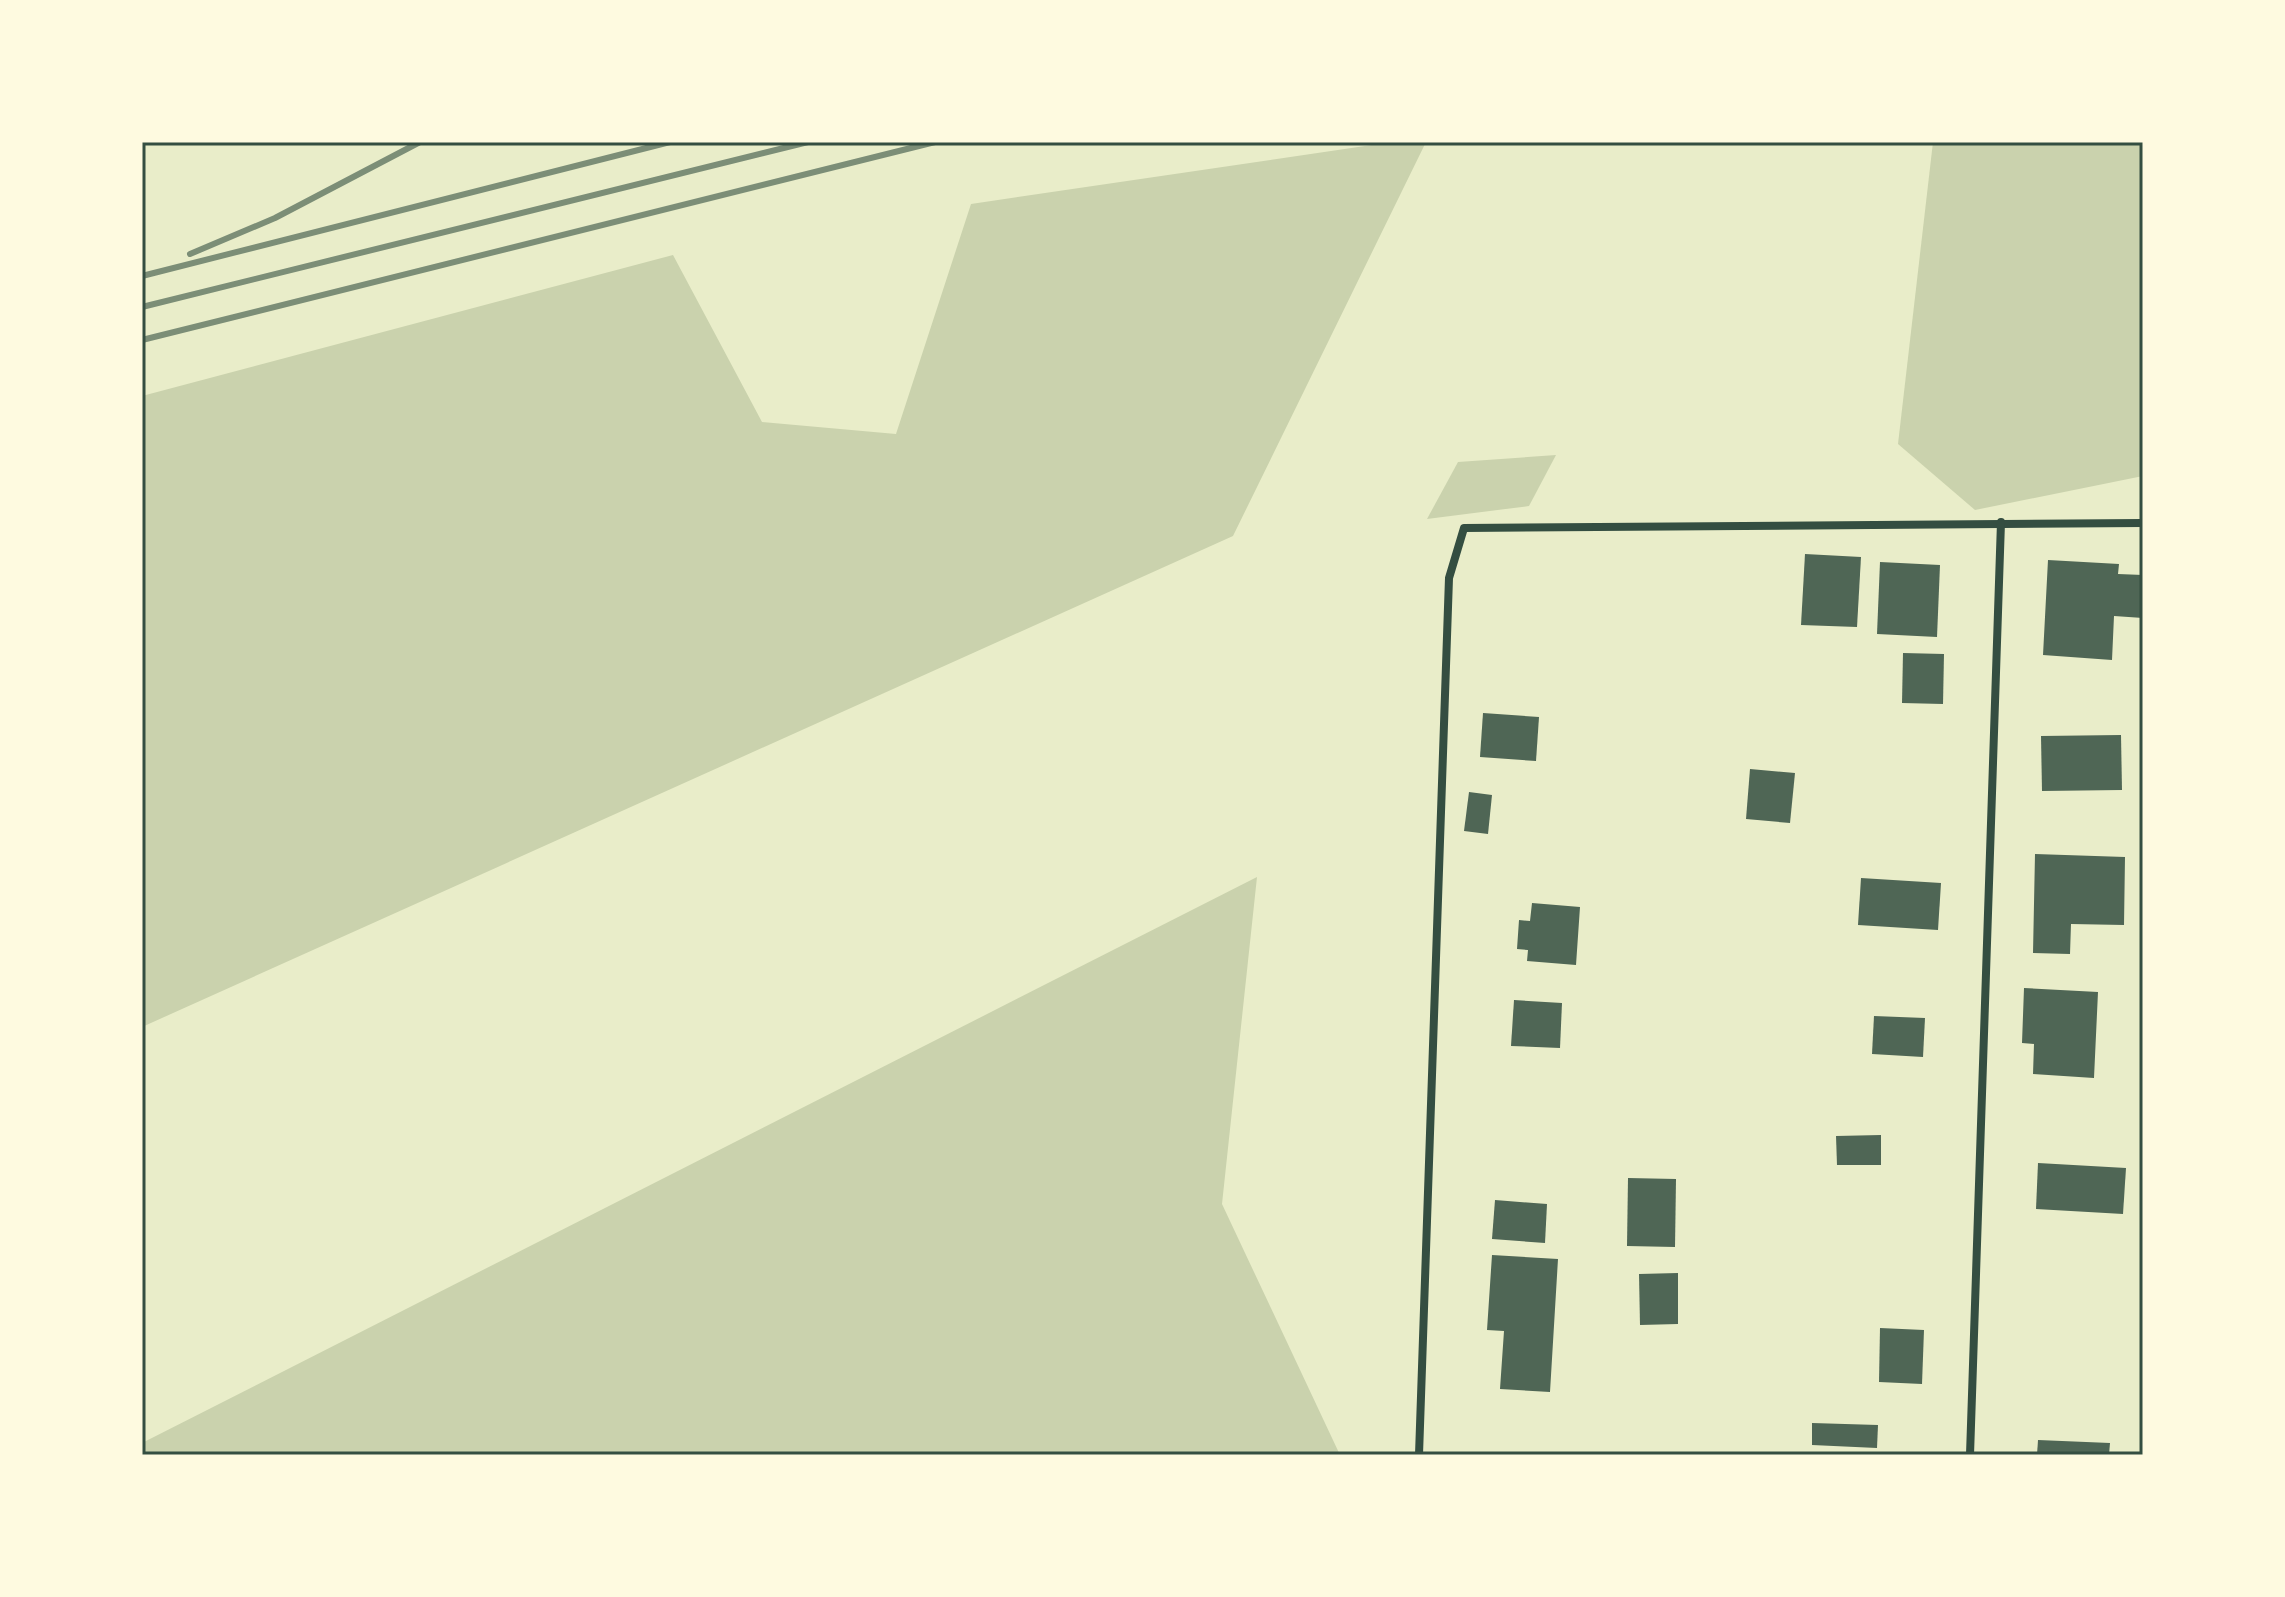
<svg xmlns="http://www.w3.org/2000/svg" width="2285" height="1597" font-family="Arial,sans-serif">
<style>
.green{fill:#cad2ad}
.building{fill:#4f6655}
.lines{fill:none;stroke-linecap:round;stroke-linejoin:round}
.minor{stroke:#344e41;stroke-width:8}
.rail{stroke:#7c8e77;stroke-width:6}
.neatline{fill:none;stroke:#344e41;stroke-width:3}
</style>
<rect width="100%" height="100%" fill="#e9edc9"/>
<g class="green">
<path d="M1392,142H1426L1233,536L142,1027V396L673,255L762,422L896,434L971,204Z"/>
<path d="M1933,142H2143V476L1975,510L1898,444Z"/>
<path d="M1556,455L1529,506L1427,519L1458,462Z"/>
<path d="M1257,877L1222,1204L1340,1455H142V1443Z"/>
</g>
<g class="building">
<path d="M1805,554L1861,557L1857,627L1801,625Z"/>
<path d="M2048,560L2119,564L2118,574L2143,575V618L2114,616L2112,660L2043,655Z"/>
<path d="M1880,562L1940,565L1937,637L1877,634Z"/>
<path d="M1903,653L1944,654L1943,704L1902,703Z"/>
<path d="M1483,713L1539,717L1536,761L1480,757Z"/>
<path d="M2121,735L2122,790L2042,791L2041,736Z"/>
<path d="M1750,769L1795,773L1790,823L1746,819Z"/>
<path d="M1469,792L1492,795L1488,834L1464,831Z"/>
<path d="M2035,854L2125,857L2124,925L2071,924L2070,954L2033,953Z"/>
<path d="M1861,878L1941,883L1938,930L1858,925Z"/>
<path d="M1532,903L1580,907L1576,965L1527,961L1528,950L1517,949L1519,920L1530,921Z"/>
<path d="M2024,988L2098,992L2094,1078L2033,1074L2034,1044L2022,1043Z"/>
<path d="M1514,1000L1562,1003L1560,1048L1511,1046Z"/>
<path d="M1874,1016L1925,1018L1923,1057L1872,1054Z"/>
<path d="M1881,1135V1165H1837L1836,1136Z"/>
<path d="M2038,1163L2126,1168L2123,1214L2036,1209Z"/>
<path d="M1628,1178L1676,1179L1675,1247L1627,1246Z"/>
<path d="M1495,1200L1547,1204L1545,1243L1492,1239Z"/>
<path d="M1492,1255L1558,1259L1550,1392L1500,1389L1504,1331L1487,1330Z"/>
<path d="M1678,1273V1324L1640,1325L1639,1274Z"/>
<path d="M1880,1328L1924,1330L1922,1384L1879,1382Z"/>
<path d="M1812,1423L1878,1425L1877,1448L1812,1445Z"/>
<path d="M2038,1440L2110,1443L2109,1455H2037Z"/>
</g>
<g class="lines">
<g class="minor">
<path d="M1419,1455L1449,578L1464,528L2143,523"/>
<path d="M1970,1455L2001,522"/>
</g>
<g class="rail">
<path d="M190,254L275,218L420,142"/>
<path d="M142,276L670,142"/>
<path d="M142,307L808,142"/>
<path d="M142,340L935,142"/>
</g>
</g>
<rect width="2285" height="1597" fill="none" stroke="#fefae0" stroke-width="288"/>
<rect x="144" y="144" width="1997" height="1309" class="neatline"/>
</svg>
